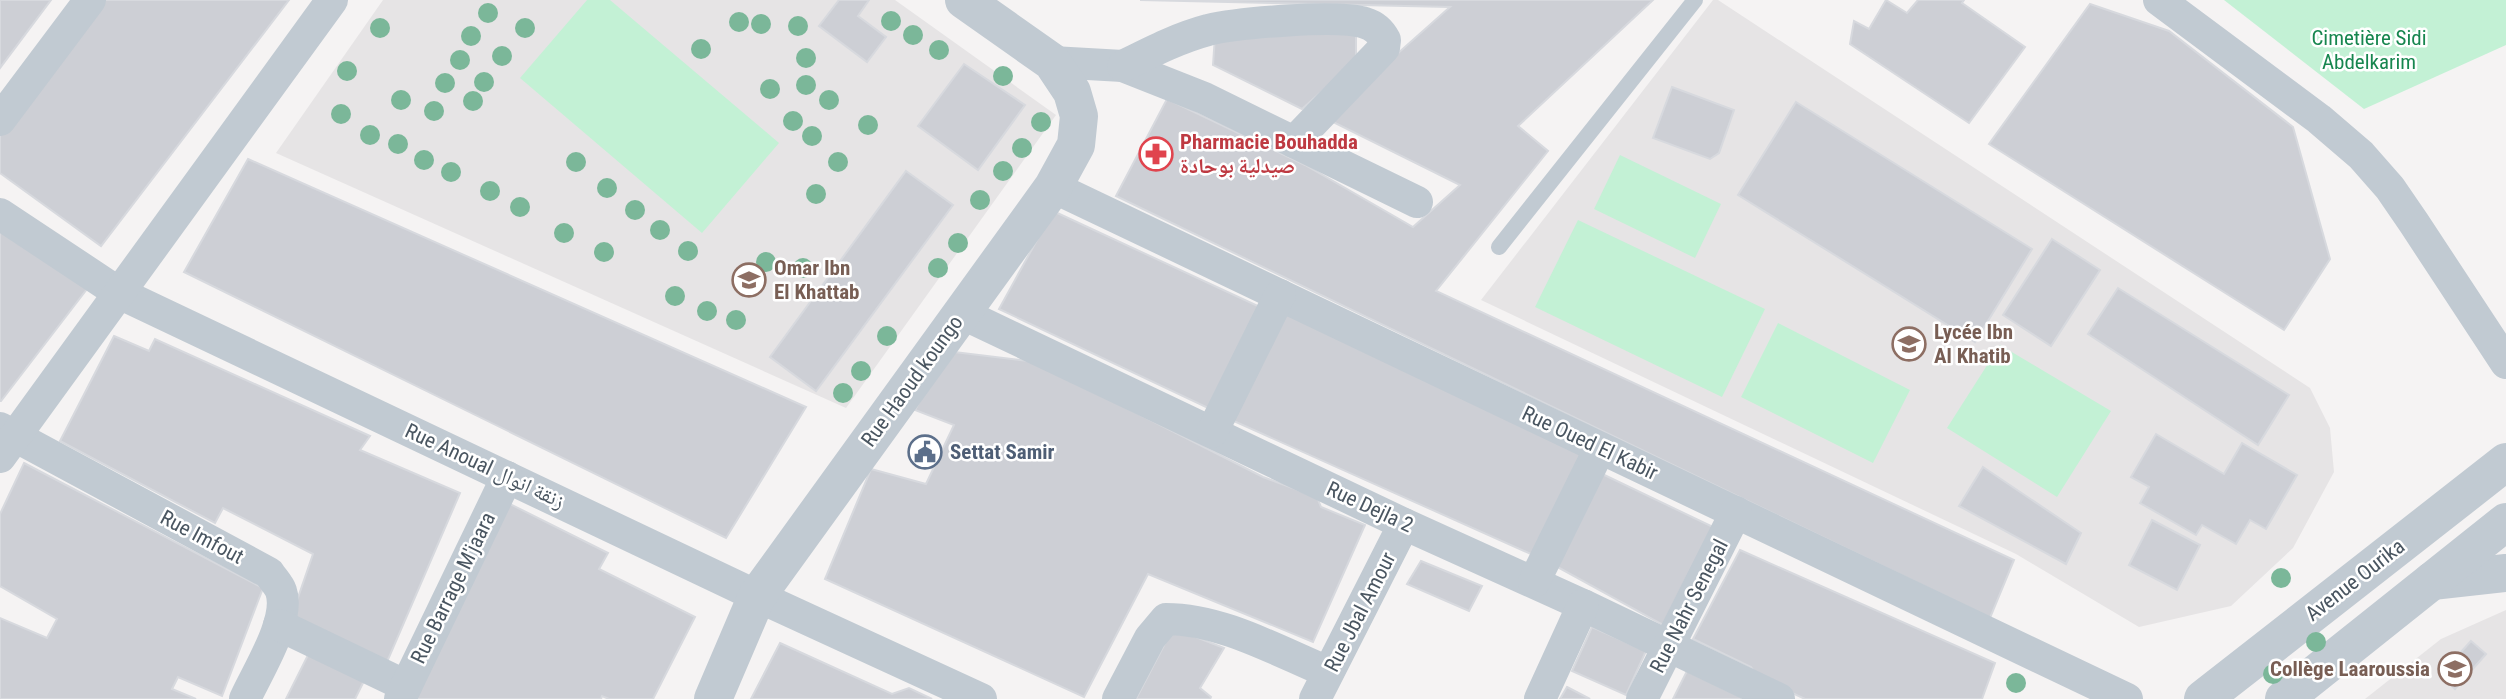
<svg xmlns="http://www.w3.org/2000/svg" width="2506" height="699" font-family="'Roboto Condensed','Noto Naskh Arabic',sans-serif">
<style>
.education{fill:#e6e4e5}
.green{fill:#c3f1d5}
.building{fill:#cdcfd5;stroke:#d7d9de;stroke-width:2}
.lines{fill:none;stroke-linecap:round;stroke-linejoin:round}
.service{stroke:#c1cad2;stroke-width:16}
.minor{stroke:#c1cad2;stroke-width:32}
.tertiary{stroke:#c1cad2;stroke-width:38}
.tree{fill:#7bb799}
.labels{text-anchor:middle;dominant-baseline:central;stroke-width:5;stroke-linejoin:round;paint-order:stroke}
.park-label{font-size:21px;fill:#17864f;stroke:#fff}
.health-label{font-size:21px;font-weight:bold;fill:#be3a42;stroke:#fff;text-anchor:start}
.education-label{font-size:21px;font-weight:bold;fill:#785e54;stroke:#fff;text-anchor:start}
.street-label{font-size:21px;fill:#4a5661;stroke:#fff}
.service-label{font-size:21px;font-weight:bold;fill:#4e5e75;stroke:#fff;text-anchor:start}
</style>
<rect width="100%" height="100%" fill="#f5f3f3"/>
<g class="education">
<path d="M383,0H895L1056,115L846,408L276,153Z"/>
<path d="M1713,0H1718L2310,388L2330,428L2334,472L2293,548L2231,606L2139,627L2016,554L1481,300Z"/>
<path d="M2506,610V699H2365L2441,639Z"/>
</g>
<g class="green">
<path d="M587,0H610L779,143L702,233L520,78Z"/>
<path d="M2224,0H2506V45L2364,109Z"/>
<path d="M1620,155L1721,204L1695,258L1594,209Z"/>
<path d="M1578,220L1765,309L1722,397L1535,307Z"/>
<path d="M1778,323L1910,390L1873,463L1741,397Z"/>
<path d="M2000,345L2111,411L2057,497L1947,428Z"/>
</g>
<g class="building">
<path d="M0,0H51L0,68Z"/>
<path d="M99,0H289L101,246L0,173V130Z"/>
<path d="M839,0H869L858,16L886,37L867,62L819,26Z"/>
<path d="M1140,0H1653L1518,126L1548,151L1436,291L2014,560L1990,618L1116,196L1167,99L1305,165L1413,227L1460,185L1325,118L1450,7Z"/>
<path d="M1886,0L1907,13L1918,0H1964L1962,3L2025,47L1969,123L1850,44L1854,21L1869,29Z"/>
<path d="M2090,4L2169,31L2293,127L2330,259L2284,330L1989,144Z"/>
<path d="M1356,32V61L1302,109L1213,65L1215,36Z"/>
<path d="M964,64L1025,105L978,170L918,126Z"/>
<path d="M1672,87L1734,110L1719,153L1710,159L1653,138Z"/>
<path d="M1796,102L2032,249L1975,342L1738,195Z"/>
<path d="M248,159L806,407L726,538L184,272Z"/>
<path d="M906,171L953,205L816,391L770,357Z"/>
<path d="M1053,211L1260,307L1208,408L999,309Z"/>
<path d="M0,231L87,289L1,401H0Z"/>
<path d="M2052,239L2100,270L2051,346L2003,315Z"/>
<path d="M2118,288L2289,395L2258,445L2088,334Z"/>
<path d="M1276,309L1586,454L1533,555L1227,418Z"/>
<path d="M114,336L149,351L155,339L370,436L360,450L460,493L387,662L291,618L313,554L223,508L215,523L60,441Z"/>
<path d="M946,351L1036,362L1263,477L1317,497L1321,507L1365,525L1313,642L1148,574L1084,697L825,579L871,469L926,484L954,425L915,410Z"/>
<path d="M2156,434L2224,474L2242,443L2297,475L2266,529L2250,520L2236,544L2202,525L2196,535L2140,503L2149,487L2131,477Z"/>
<path d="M24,463L263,588L222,696L178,677L172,689L196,699H0V618L47,638L57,619L0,586V514Z"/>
<path d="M1983,467L2081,533L2066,564L1959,506Z"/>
<path d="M1596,471L1713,527L1663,625L1552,564Z"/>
<path d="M504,501L608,553L599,569L695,617L653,699H609L602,696L601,699H404Z"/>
<path d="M2152,520L2200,545L2177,590L2129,565Z"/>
<path d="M1740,550L1995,663L1982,699H1805L1758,677L1751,667L1693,639Z"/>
<path d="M1421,561L1482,586L1469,611L1407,584Z"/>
<path d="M1592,627L1646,651L1626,695L1572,671Z"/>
<path d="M1173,628L1224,648L1200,688L1211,697L1210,699H1136Z"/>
<path d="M2471,641L2486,654L2455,689L2440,675Z"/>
<path d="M780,643L892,694L909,688L932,699H751Z"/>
<path d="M310,651L365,679L355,699H286Z"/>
<path d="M1687,671L1741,697L1740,699H1673Z"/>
<path d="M1567,687L1590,699H1560Z"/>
</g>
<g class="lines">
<path class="service" d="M1499,247L1695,0"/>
<g class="minor">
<path d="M2159,0L2319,119L2361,155L2390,188L2414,223L2506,363"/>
<path d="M1052,62L1123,66L1204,98L1417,202"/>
<path d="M1123,66C1151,52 1178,38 1208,30C1237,23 1339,14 1365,23C1375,26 1381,32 1385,40L1384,48L1294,142"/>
<path d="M0,120L90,0"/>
<path d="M1053,187L2127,699"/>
<path d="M0,214L119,293L757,596L981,699"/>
<path d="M961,313L1404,524L1583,605L1779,699"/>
<path d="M0,428L269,573C272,578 279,585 281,591C291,620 257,672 245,699"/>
<path d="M1212,432L1280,295"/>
<path d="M0,457L332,0"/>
<path d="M1534,582L1600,448"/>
<path d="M279,625L406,686"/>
<path d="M400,699L507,477"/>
<path d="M1118,699L1150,638L1166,619C1222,619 1277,651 1328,672"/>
<path d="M1315,699L1404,524"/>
<path d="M1540,699L1583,605"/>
<path d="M1642,699L1736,512"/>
</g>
<g class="tertiary">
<path d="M2432,581L2506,573"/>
<path d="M713,699L757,596L1053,187L1076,145L1079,116L1072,92L1052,62L964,0"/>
<path d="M2203,699L2506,462"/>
<path d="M2284,699L2506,522"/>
</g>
</g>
<g class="tree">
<circle cx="488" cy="13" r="10"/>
<circle cx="891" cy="21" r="10"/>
<circle cx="739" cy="22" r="10"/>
<circle cx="761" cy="24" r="10"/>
<circle cx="798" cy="26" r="10"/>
<circle cx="380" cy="28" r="10"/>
<circle cx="525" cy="28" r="10"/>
<circle cx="913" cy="35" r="10"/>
<circle cx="471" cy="36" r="10"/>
<circle cx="701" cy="49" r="10"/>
<circle cx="939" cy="50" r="10"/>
<circle cx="502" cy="56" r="10"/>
<circle cx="806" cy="58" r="10"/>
<circle cx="460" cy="60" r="10"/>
<circle cx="347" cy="71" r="10"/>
<circle cx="1003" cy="76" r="10"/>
<circle cx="484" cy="82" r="10"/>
<circle cx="445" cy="83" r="10"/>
<circle cx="806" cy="85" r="10"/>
<circle cx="770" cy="89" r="10"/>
<circle cx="401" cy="100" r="10"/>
<circle cx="829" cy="100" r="10"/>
<circle cx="473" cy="101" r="10"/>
<circle cx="434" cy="111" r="10"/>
<circle cx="341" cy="114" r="10"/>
<circle cx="793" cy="121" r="10"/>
<circle cx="1041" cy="122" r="10"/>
<circle cx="868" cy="125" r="10"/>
<circle cx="370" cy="135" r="10"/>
<circle cx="812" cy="136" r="10"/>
<circle cx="398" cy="144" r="10"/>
<circle cx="1022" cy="148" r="10"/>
<circle cx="424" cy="160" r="10"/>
<circle cx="576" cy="162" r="10"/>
<circle cx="838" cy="162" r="10"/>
<circle cx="1003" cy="171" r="10"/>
<circle cx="451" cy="172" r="10"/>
<circle cx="607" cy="188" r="10"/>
<circle cx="490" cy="191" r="10"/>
<circle cx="816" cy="194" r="10"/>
<circle cx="980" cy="200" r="10"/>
<circle cx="520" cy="207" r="10"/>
<circle cx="635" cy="210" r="10"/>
<circle cx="660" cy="230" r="10"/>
<circle cx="564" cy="233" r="10"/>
<circle cx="958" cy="243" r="10"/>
<circle cx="688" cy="251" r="10"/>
<circle cx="604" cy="252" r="10"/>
<circle cx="766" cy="262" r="10"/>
<circle cx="803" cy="268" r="10"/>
<circle cx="938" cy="268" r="10"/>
<circle cx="754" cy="280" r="10"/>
<circle cx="675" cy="296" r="10"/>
<circle cx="707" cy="311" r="10"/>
<circle cx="736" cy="320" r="10"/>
<circle cx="887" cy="336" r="10"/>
<circle cx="861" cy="371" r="10"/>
<circle cx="843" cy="393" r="10"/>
<circle cx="2281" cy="578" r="10"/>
<circle cx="2316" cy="642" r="10"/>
<circle cx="2273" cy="674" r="10"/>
<circle cx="2016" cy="683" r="10"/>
</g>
<defs>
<symbol id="pharmacy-ring" viewBox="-11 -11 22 22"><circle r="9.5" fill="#fff" stroke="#e0444e" stroke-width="1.5"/><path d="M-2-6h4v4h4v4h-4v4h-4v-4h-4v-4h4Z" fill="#e0444e"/></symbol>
<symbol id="school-ring" viewBox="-11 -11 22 22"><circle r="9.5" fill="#fff" stroke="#8d6e63" stroke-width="1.5"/><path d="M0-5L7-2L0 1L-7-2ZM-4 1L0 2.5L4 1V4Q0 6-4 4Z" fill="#8d6e63"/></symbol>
<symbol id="civic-ring" viewBox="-11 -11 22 22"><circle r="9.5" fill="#fff" stroke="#5c6f8a" stroke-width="1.5"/><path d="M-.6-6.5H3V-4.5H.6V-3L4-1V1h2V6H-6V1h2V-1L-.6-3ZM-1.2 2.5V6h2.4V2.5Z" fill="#5c6f8a"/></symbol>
</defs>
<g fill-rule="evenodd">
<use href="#pharmacy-ring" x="1137" y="135" width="38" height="38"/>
<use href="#school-ring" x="730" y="261" width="38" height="38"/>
<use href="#school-ring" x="1890" y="325" width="38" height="38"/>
<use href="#civic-ring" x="906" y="433" width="38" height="38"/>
<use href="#school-ring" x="2436" y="650" width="38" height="38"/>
</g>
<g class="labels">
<g class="park-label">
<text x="2369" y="38">Cimetière Sidi<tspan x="2369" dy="24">Abdelkarim</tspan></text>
</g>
<g class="health-label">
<text x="1180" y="142">Pharmacie Bouhadda<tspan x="1180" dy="24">صيدلية بوحادة</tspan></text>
</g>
<g class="education-label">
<text x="774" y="268">Omar Ibn<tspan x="774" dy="24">El Khattab</tspan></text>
<text x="1934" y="332">Lycée Ibn<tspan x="1934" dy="24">Al Khatib</tspan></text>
<text x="2430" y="669" text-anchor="end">Collège Laaroussia</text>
</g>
<g class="street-label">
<text transform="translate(912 381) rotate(-54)">Rue Haoud koungo</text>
<text transform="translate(1590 443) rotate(25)">Rue Oued El Kabir</text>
<text transform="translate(485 466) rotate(25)">Rue Anoual زنقة انوال</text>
<text transform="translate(1370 507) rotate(25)">Rue Dejla 2</text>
<text transform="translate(202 537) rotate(28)">Rue Imfout</text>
<text transform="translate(2355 580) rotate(-38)">Avenue Ourika</text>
<text transform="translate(453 588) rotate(-64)">Rue Barrage M'jaara</text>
<text transform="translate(1689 606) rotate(-63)">Rue Nahr Senegal</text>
<text transform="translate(1360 612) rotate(-63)">Rue Jbal Amour</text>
</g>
<g class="service-label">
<text x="950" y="452">Settat Samir</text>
</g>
</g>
</svg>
